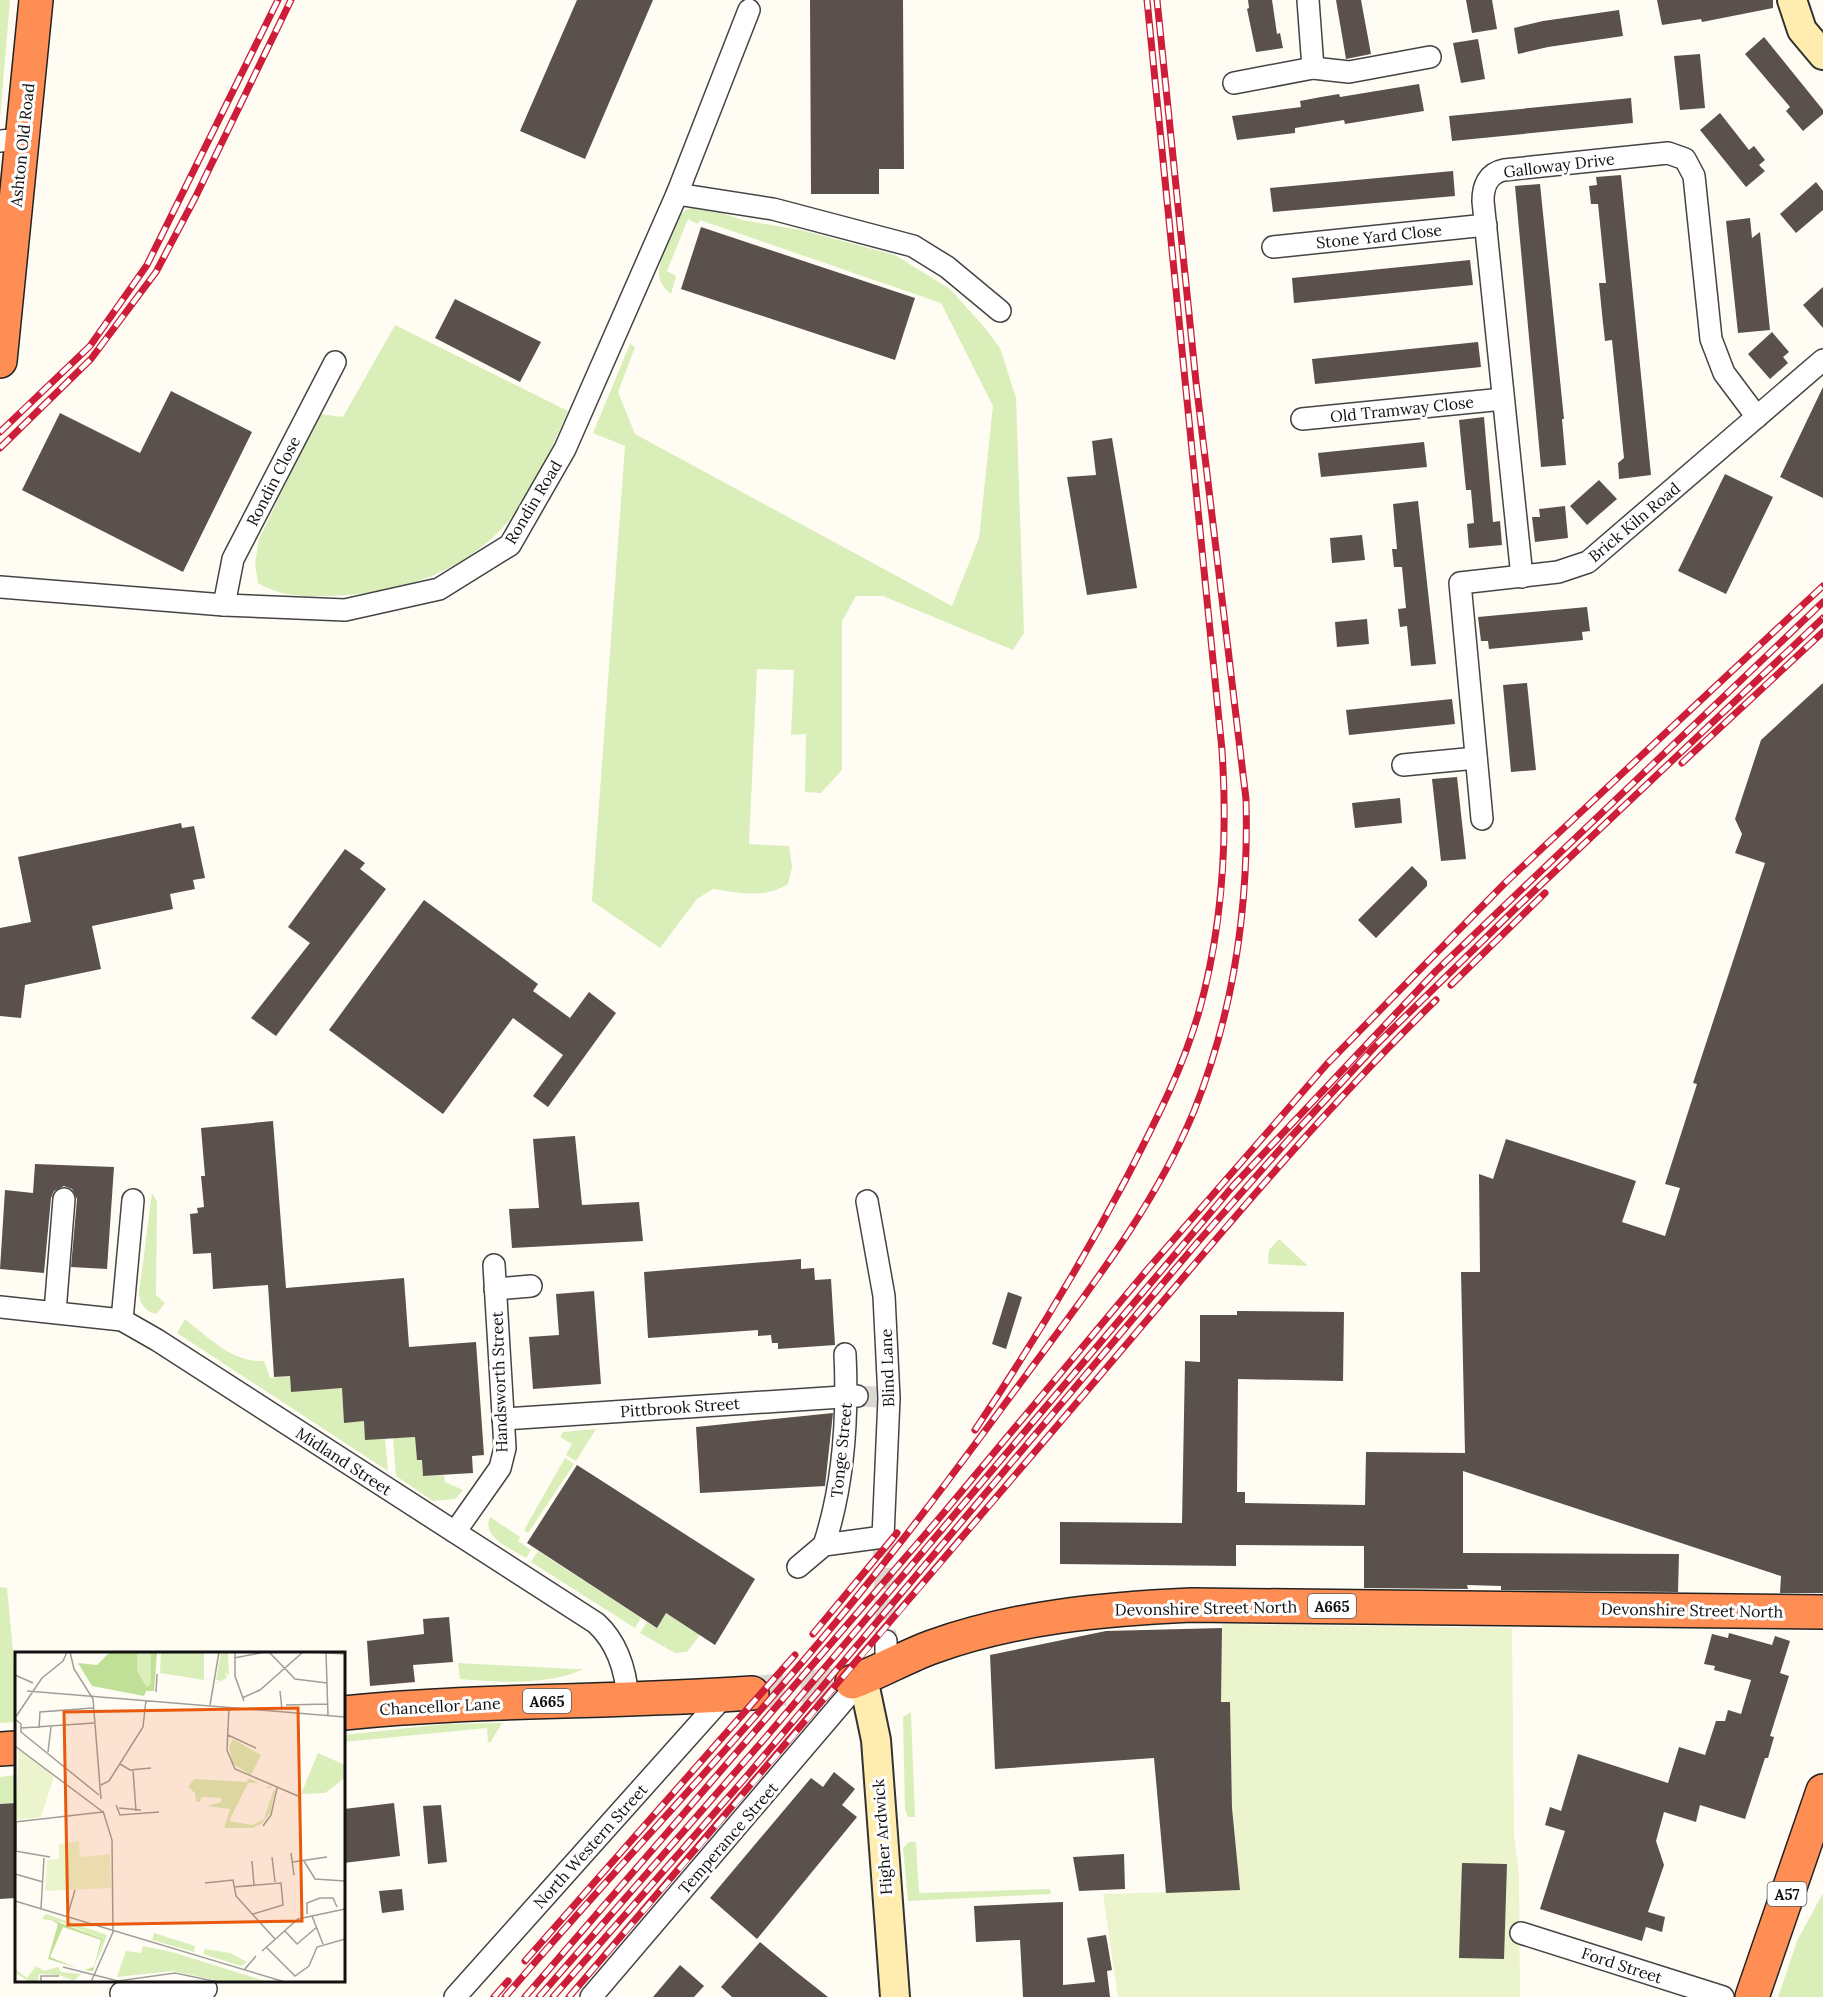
<svg xmlns="http://www.w3.org/2000/svg" width="1823" height="1997" font-family="Lora,serif">
<style>
.green{fill:#daeeba}
.pitch{fill:#ebf4cc}
.building{fill:#5a504c}
.lines{fill:none;stroke-linecap:round;stroke-linejoin:round}
.street-tunnel{stroke:#dbd9d2;stroke-width:21;stroke-dasharray:21 10;stroke-linecap:butt}
.highway-tunnel{stroke:#dbd9d2;stroke-width:33;stroke-dasharray:33 16;stroke-linecap:butt}
.street-casing{stroke:#444;stroke-width:24}
.secondary-casing{stroke:#333;stroke-width:32}
.highway-casing{stroke:#222;stroke-width:36}
.street{stroke:#fff;stroke-width:21}
.secondary{stroke:#ffedaf;stroke-width:28}
.highway{stroke:#fe8e53;stroke-width:33}
.rail-casing{stroke:#cd1d39;stroke-width:7}
.rail{stroke:#fff;stroke-width:4.5;stroke-dasharray:14;stroke-linecap:butt}
.labels{text-anchor:middle;dominant-baseline:central;stroke-width:6;stroke-linejoin:round;paint-order:stroke}
.shield{fill:#fff;stroke:#585858;stroke-width:1.5}
.shield-label{font-size:15px;font-weight:bold;fill:#111}
.street-label{font-size:16px;fill:#111;stroke:#fff}
.inset-road{fill:none;stroke:#a09e99;stroke-width:1.5}
.view{fill:#e8590c;fill-opacity:0.15;stroke:#e8590c;stroke-width:3}
.inset-edge{fill:none;stroke:#111;stroke-width:3}
</style>
<rect width="100%" height="100%" fill="#fffcf4"/>
<g class="green">
<path d="M0,0H10L0,118Z"/>
<path d="M702,206L742,220L801,230L895,255L950,289L985,328L1000,348L1016,398L1024,633L1013,650L883,596H856L842,621V770L821,793L805,792L806,734L791,735L794,670L757,669L749,844L789,846L792,867L788,884C764,899 740,893 713,889L697,899L660,948L592,901L625,446L593,433L630,344L635,347L618,392L635,434L952,606L979,538L993,406L941,303L700,220L698,224L688,219L667,271L676,276L671,294C664,289 660,283 659,274C657,265 674,224 680,215C685,209 694,207 702,206Z"/>
<path d="M395,325L568,411C556,438 544,467 529,493C489,559 421,590 346,595C317,597 284,599 258,583L255,563L259,539L319,414L343,417Z"/>
<path d="M152,1193L157,1202L156,1295L165,1303L156,1314C146,1312 140,1304 139,1293Z"/>
<path d="M1279,1239L1308,1266L1268,1264L1269,1250Z"/>
<path d="M185,1319C208,1337 233,1363 264,1361L270,1378L290,1376L291,1391L342,1388L344,1422L364,1421L385,1439L388,1471L177,1333Z"/>
<path d="M596,1429L576,1461L566,1455L572,1444L560,1437L563,1432Z"/>
<path d="M415,1437L417,1460H422L423,1476L444,1475L445,1482L463,1490L455,1499L433,1501L396,1476L393,1438Z"/>
<path d="M565,1458L574,1464L528,1533L524,1530Z"/>
<path d="M490,1517L520,1537L518,1541L531,1550L526,1558C512,1549 481,1538 490,1517Z"/>
<path d="M538,1551L641,1618L635,1628L531,1562Z"/>
<path d="M0,1587L7,1588L16,1682V1722L0,1723Z"/>
<path d="M666,1613L700,1635L687,1652L675,1653L640,1633L647,1622L657,1628Z"/>
<path d="M458,1663L574,1669H583C548,1686 498,1682 460,1679Z"/>
<path d="M911,1712L915,1817H908L905,1810L903,1717Z"/>
<path d="M502,1723L490,1743L488,1742L487,1728L344,1742V1735L446,1724Z"/>
<path d="M16,1775V1803L0,1804V1777Z"/>
<path d="M909,1842H916L919,1893L1050,1889L1051,1894L908,1901L903,1848Z"/>
<path d="M1823,1893V1997H1778L1797,1941Z"/>
</g>
<path class="pitch" d="M1222,1624L1512,1628L1514,1835L1519,1874L1520,1997H1118L1103,1894L1240,1890L1232,1808L1230,1702H1221Z"/>
<g class="building">
<path d="M577,0H653L585,159L520,131Z"/>
<path d="M810,0H903L904,169H879V194H811Z"/>
<path d="M1248,0H1272L1277,34L1280,33L1283,48L1256,52L1247,9L1249,8Z"/>
<path d="M1336,0H1361L1371,54L1346,59Z"/>
<path d="M1466,0H1492L1497,29L1472,33Z"/>
<path d="M1657,0H1773V8L1702,22L1701,19L1662,25Z"/>
<path d="M1619,10L1623,36L1548,47L1518,54L1514,28L1543,21Z"/>
<path d="M1764,37L1823,110V114L1803,131L1786,111L1790,107L1745,54Z"/>
<path d="M1478,39L1485,79L1461,83L1453,43Z"/>
<path d="M1700,54L1705,108L1680,110L1674,56Z"/>
<path d="M1419,84L1424,111L1345,124L1344,120L1295,128V133L1237,140L1232,116L1301,107L1300,101L1321,97L1339,94L1340,97Z"/>
<path d="M1631,98L1633,123L1452,141L1449,116Z"/>
<path d="M1720,113L1749,150L1754,146L1765,160L1759,165L1765,171L1746,187L1700,130Z"/>
<path d="M1453,171L1455,196L1273,212L1270,188Z"/>
<path d="M1621,175L1651,475L1619,479L1618,463L1624,458L1612,340L1605,341L1602,314L1599,283H1606L1598,204H1591L1589,186L1597,185L1596,177Z"/>
<path d="M1816,182L1823,191V210L1796,233L1780,214Z"/>
<path d="M1540,184L1564,419H1562L1566,465L1541,467L1515,186Z"/>
<path d="M1750,218L1752,238L1760,232L1770,330L1738,333L1726,221Z"/>
<path d="M701,227L915,298L895,360L681,289Z"/>
<path d="M1470,260L1473,285L1294,303L1292,278Z"/>
<path d="M1823,287V328L1803,305Z"/>
<path d="M455,299L541,342L520,382L435,338Z"/>
<path d="M1772,332L1789,352L1783,357L1788,363L1770,379L1748,354Z"/>
<path d="M1478,342L1481,367L1315,384L1312,359Z"/>
<path d="M1823,387V498L1780,477Z"/>
<path d="M171,391L252,432L183,572L22,490L60,413L140,453Z"/>
<path d="M1484,417L1493,522L1500,521L1502,545L1469,548L1467,524L1474,523L1471,490H1466L1459,420Z"/>
<path d="M1112,438L1137,588L1087,595L1067,477L1096,475L1092,441Z"/>
<path d="M1424,442L1427,467L1321,477L1318,453Z"/>
<path d="M1725,474L1773,497L1726,594L1678,571Z"/>
<path d="M1599,480L1617,499L1587,525L1570,506Z"/>
<path d="M1418,501L1436,664L1411,666L1407,626L1400,627L1398,609L1406,608L1402,567H1394L1392,549H1397L1393,504Z"/>
<path d="M1565,506L1568,538L1535,542L1532,517H1540L1539,509Z"/>
<path d="M1362,535L1365,560L1332,563L1330,538Z"/>
<path d="M1587,607L1590,631L1582,632L1583,640L1489,649L1488,641H1481L1478,617Z"/>
<path d="M1367,619L1369,644L1337,647L1335,622Z"/>
<path d="M1527,683L1536,770L1511,772L1503,685Z"/>
<path d="M1823,683V1593H1780L1781,1576L1463,1471V1553L1679,1554L1678,1592L1501,1590V1586L1467,1585L1468,1589L1364,1588V1546L1236,1545V1566L1060,1564V1522L1182,1523L1185,1361L1200,1362V1315H1237V1311L1344,1312L1343,1381L1238,1379L1237,1492H1245V1503L1365,1505L1366,1452L1465,1453L1461,1272H1480L1479,1174L1493,1179L1506,1139L1636,1181L1622,1222L1665,1236L1680,1188L1665,1184L1697,1084L1693,1083L1765,863L1735,853L1742,834L1735,819L1761,740Z"/>
<path d="M1452,699L1455,724L1349,735L1346,710Z"/>
<path d="M1457,777L1466,859L1441,861L1432,779Z"/>
<path d="M1400,798L1402,823L1355,828L1352,803Z"/>
<path d="M181,823L182,828L194,826L205,878L193,880L195,889L170,894L173,909L92,926L101,969L25,985L21,1018L0,1016V928L31,922L18,857Z"/>
<path d="M345,849L365,863L360,869L386,889L276,1036L251,1018L310,943L288,927Z"/>
<path d="M1412,866L1427,881V886L1376,938L1358,920Z"/>
<path d="M424,900L538,984L533,991L570,1018L589,992L616,1013L548,1107L533,1096L563,1055L513,1018L443,1114L329,1030Z"/>
<path d="M273,1121L286,1288L404,1278L409,1347L476,1342L484,1455L472,1456L473,1473L423,1476L422,1460H417L415,1437L365,1440L364,1421L344,1423L342,1388L291,1392L290,1376L274,1377L268,1285L213,1289L211,1253L193,1254L190,1214L198,1213L197,1208L204,1207L201,1176H205L201,1128Z"/>
<path d="M575,1136L582,1205L639,1202L643,1241L512,1248L509,1209L539,1208L533,1139Z"/>
<path d="M35,1164L114,1167L107,1269L71,1267L77,1199L72,1189L64,1186L54,1191L51,1198L44,1273L0,1269L5,1190L33,1193Z"/>
<path d="M801,1259V1269L814,1268L815,1280L831,1279L835,1345L778,1349V1343H772L771,1335L758,1336V1330L648,1338L644,1272Z"/>
<path d="M594,1291L601,1384L533,1389L529,1337L559,1335L556,1294Z"/>
<path d="M1008,1292L1022,1297L1006,1349L992,1344Z"/>
<path d="M833,1413L825,1486L700,1493L696,1427Z"/>
<path d="M577,1465L755,1579L715,1645L666,1613L657,1628L527,1543Z"/>
<path d="M449,1617L453,1662L413,1665L415,1682L370,1686L367,1641L424,1634L423,1619Z"/>
<path d="M1222,1628L1221,1702H1230L1232,1808L1240,1890L1166,1893L1154,1758L995,1769L990,1655L1106,1631Z"/>
<path d="M1729,1633L1772,1645L1775,1636L1790,1641L1780,1673L1789,1676L1770,1736L1774,1737L1768,1758H1765L1745,1819L1700,1805L1696,1822L1664,1812L1656,1841L1664,1865L1648,1912L1665,1917L1662,1932L1646,1927L1642,1941L1540,1909L1565,1831L1545,1825L1550,1807L1561,1811L1578,1754L1668,1783L1679,1747L1705,1755L1716,1721H1725L1728,1710L1741,1714L1751,1680L1714,1670L1715,1666L1704,1664L1712,1634L1728,1638Z"/>
<path d="M834,1772L855,1789L842,1805L857,1817L757,1939L710,1898L811,1778L823,1787Z"/>
<path d="M16,1803V1898L0,1899V1804Z"/>
<path d="M394,1803L400,1856L344,1863V1809Z"/>
<path d="M441,1805L447,1862L428,1864L423,1806Z"/>
<path d="M1124,1854L1125,1889L1079,1891L1073,1857Z"/>
<path d="M1462,1863L1507,1864L1504,1959L1459,1958Z"/>
<path d="M402,1889L404,1910L382,1913L379,1891Z"/>
<path d="M1063,1902V1985L1095,1982L1087,1938L1106,1935L1112,1970L1107,1971L1110,1997H1023L1020,1940L976,1942L974,1906Z"/>
<path d="M760,1942L795,1971L828,1997H732L721,1987Z"/>
<path d="M680,1965L704,1986L694,1997H653Z"/>
</g>
<g class="lines">
<g class="street-tunnel">
<path d="M857,1396L879,1397"/>
<path d="M883,1537L886,1641"/>
</g>
<path class="highway-tunnel" d="M752,1693L852,1682"/>
<defs>
<g id="street">
<path d="M1308,0L1313,68"/>
<path d="M1234,83L1313,68L1349,72L1430,57"/>
<path d="M0,141L23,139"/>
<path d="M677,194L773,209L913,246L947,267L1000,311"/>
<path d="M1273,247L1486,225"/>
<path d="M1302,419L1503,399"/>
<path d="M1522,577L1483,201C1483,186 1488,173 1504,170L1668,153L1685,159L1694,176L1711,339L1724,373L1757,417"/>
<path d="M0,587L224,605L345,610L439,589L510,545L565,449L677,194L749,10"/>
<path d="M224,605L233,559L335,362"/>
<path d="M1403,765L1476,758"/>
<path d="M1482,819L1460,583L1558,572L1588,562L1823,360"/>
<path d="M495,1289L531,1286"/>
<path d="M0,1307L122,1320L157,1340L596,1623C618,1643 626,1671 628,1700"/>
<path d="M55,1312L64,1199"/>
<path d="M122,1320L133,1200"/>
<path d="M503,1419L857,1396"/>
<path d="M455,1532L500,1468L505,1448L494,1265"/>
<path d="M824,1545C844,1484 848,1418 845,1354"/>
<path d="M798,1567L824,1545L883,1537L889,1398L884,1296L867,1201"/>
<path d="M886,1641V1652L891,1665"/>
<path d="M1521,1933L1723,1997"/>
<path d="M121,1993L206,1989"/>
<path d="M455,1997L725,1695"/>
<path d="M591,1997L863,1678"/>
</g>
<g id="secondary">
<path d="M1792,0L1802,30L1823,55"/>
<path d="M863,1678L876,1740L895,1997"/>
</g>
<g id="highway">
<path d="M0,361L36,0"/>
<path d="M852,1682C879,1672 905,1657 932,1647C1015,1617 1104,1609 1191,1605L1823,1612"/>
<path d="M344,1713C479,1699 616,1703 752,1693"/>
<path d="M0,1749L16,1748"/>
<path d="M1752,1997L1823,1791"/>
</g>
</defs>
<use href="#street" class="street-casing"/>
<use href="#secondary" class="secondary-casing"/>
<use href="#highway" class="highway-casing"/>
<use href="#street" class="street"/>
<use href="#secondary" class="secondary"/>
<use href="#highway" class="highway"/>
<defs>
<g id="rail">
<path d="M0,432L90,346L147,265L278,0"/>
<path d="M0,448L91,359L156,272L195,198L291,0"/>
<path d="M1682,763L1823,632"/>
<path d="M1451,985L1545,893"/>
<path d="M975,1430C1030,1348 1081,1264 1127,1177C1154,1124 1181,1073 1198,1015C1223,928 1228,840 1222,750L1147,0"/>
<path d="M813,1634L897,1533"/>
<path d="M525,1961L795,1655"/>
<path d="M494,1997L508,1981"/>
<path d="M505,1997C623,1859 750,1729 864,1588C921,1518 974,1446 1027,1374C1088,1291 1154,1208 1194,1111C1234,1011 1249,906 1246,799L1196,382L1157,0"/>
<path d="M525,1997L936,1522L1147,1270L1327,1064L1506,882L1823,586"/>
<path d="M539,1997L766,1737L1233,1186L1436,971L1823,602"/>
<path d="M553,1997L746,1777L1197,1243L1290,1138L1379,1042L1513,911L1823,618"/>
<path d="M569,1997C744,1795 917,1590 1091,1386C1203,1255 1312,1121 1436,1000"/>
</g>
</defs>
<use href="#rail" class="rail-casing"/>
<use href="#rail" class="rail"/>
</g>
<g class="labels">
<g class="shield">
<rect x="1308" y="1594" width="48" height="24" rx="4.5"/>
<rect x="523" y="1689" width="48" height="24" rx="4.5"/>
<rect x="1767.5" y="1882" width="39" height="24" rx="4.5"/>
</g>
<g class="shield-label">
<text x="1332" y="1606">A665</text>
<text x="547" y="1701">A665</text>
<text x="1787" y="1894">A57</text>
</g>
<g class="street-label">
<text transform="translate(22 145) rotate(-84)">Ashton Old Road</text>
<text transform="translate(1559 165) rotate(-7)">Galloway Drive</text>
<text transform="translate(1379 236) rotate(-6)">Stone Yard Close</text>
<text transform="translate(1402 409) rotate(-6)">Old Tramway Close</text>
<text transform="translate(273 481) rotate(-63)">Rondin Close</text>
<text transform="translate(533 502) rotate(-59)">Rondin Road</text>
<text transform="translate(1634 522) rotate(-40)">Brick Kiln Road</text>
<text transform="translate(887 1368) rotate(-92)">Blind Lane</text>
<text transform="translate(499 1382) rotate(-92)">Handsworth Street</text>
<text transform="translate(680 1407) rotate(-4)">Pittbrook Street</text>
<text transform="translate(841 1450) rotate(-84)">Tonge Street</text>
<text transform="translate(344 1461) rotate(33)">Midland Street</text>
<text transform="translate(1206 1608) rotate(-1)">Devonshire Street North</text>
<text transform="translate(1692 1610) rotate(1)">Devonshire Street North</text>
<text transform="translate(440 1706) rotate(-3)">Chancellor Lane</text>
<text transform="translate(882 1837) rotate(-94)">Higher Ardwick</text>
<text transform="translate(728 1838) rotate(-49)">Temperance Street</text>
<text transform="translate(590 1846) rotate(-48)">North Western Street</text>
<text transform="translate(1622 1965) rotate(18)">Ford Street</text>
</g>
</g>
<g transform="translate(15 1652)">
<rect width="330" height="330" fill="#fffcf4"/>
<path d="M122,0H136V31L132,35L122,19ZM146,0H189V28L145,21ZM206,0H213L214,23L210,21L212,26L200,32L205,28H201ZM218,87L246,103L236,123L218,112L214,94ZM303,101L330,113V126L310,141L286,142ZM233,126L244,131H233L214,169L237,173L249,167L259,137L250,135L255,134L260,139L255,161L246,172L238,176H209L215,157L192,154L206,150V146L186,145L185,150H181L180,141L173,135L179,127L232,130ZM31,262L92,283L82,311L88,287L47,270L27,267ZM139,281L180,294L179,300L137,288ZM128,294L157,300L253,330H209L158,319L102,325L111,299L126,301ZM190,297L215,301L232,310L226,314L188,302ZM21,314L29,319L43,315L46,320L66,322L59,329L44,323L24,322L23,330H15L0,321V317L12,326Z" fill="#daeeba"/>
<path d="M95,0H122V19L132,35L136,31V0H142L139,39H131L129,44L77,34L63,11L82,13ZM35,267L88,287L78,319L70,318L79,315L86,288L48,275L35,305L62,316L33,307L43,272Z" fill="#c0e098"/>
<path d="M4,97L39,124L26,165L0,168ZM64,189L65,205L95,202L96,236L30,239L32,208L44,207V192Z" fill="#ebf4cc"/>
<path class="inset-road" d="M55,0L59,17L78,47L86,147M220,0V24L229,49M254,0L280,27L312,31M295,0L330,2M311,0L313,64M219,6L250,0M0,23L18,31M12,39L330,65M265,39L267,58M141,40L142,22M227,46L245,38L288,0M195,53L204,0M271,53L313,52M214,55L212,98L220,117L283,144M0,66L27,26L48,9L52,0M0,67L6,72V80L84,143M6,76L79,71M24,76L25,60L78,56M213,83L241,96M0,94L88,160M33,100L36,75M105,112L115,118L136,116M118,118L121,159M86,133L94,129L128,75L131,48M101,153L105,163L144,160M104,156L126,158M0,170L88,160M1,170V199M248,174L256,163L262,136M0,199L35,205M276,201L279,223M257,205L260,230M237,209L239,233M289,209L300,227L330,229M278,210L312,205M0,222L28,230M190,231L218,228L221,244L260,287M219,235L266,231L268,253L238,262M0,249L270,330M26,256L29,206M292,262V251L305,246H318L322,255M297,264L308,292M52,265L60,238M270,279L282,292L302,275M251,295L280,324L294,314L302,295L330,287M247,299L283,267L330,257M48,315L103,329L160,321L203,330M229,318L241,304M26,330V324H44M76,330L98,280L97,188L88,159"/>
<path class="view" d="M283,56L287,269L53,273L49,60Z"/>
<rect width="330" height="330" class="inset-edge"/>
</g>
</svg>
